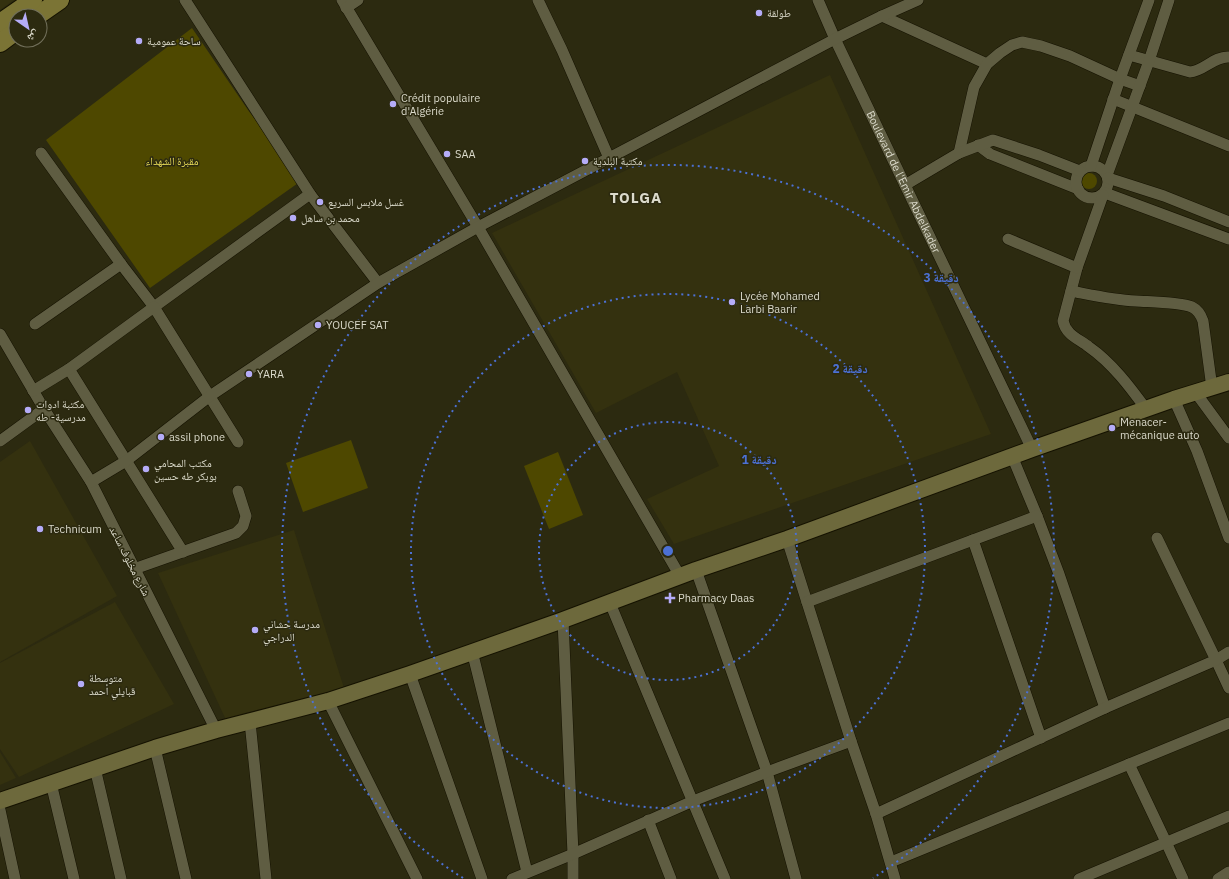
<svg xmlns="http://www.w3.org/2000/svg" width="1229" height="879" font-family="'IBM Plex Sans','Noto Naskh Arabic',sans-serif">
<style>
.built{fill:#34310f}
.green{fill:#4e4800}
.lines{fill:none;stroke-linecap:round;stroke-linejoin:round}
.street-casing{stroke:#151200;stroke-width:12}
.secondary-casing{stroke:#151200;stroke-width:18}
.primary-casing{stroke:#151200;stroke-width:20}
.street{stroke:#5f5d42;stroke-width:11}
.secondary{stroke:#6d693c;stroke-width:16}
.primary{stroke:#7b7435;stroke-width:18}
.ring{fill:none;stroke:#4c71d5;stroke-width:2;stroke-dasharray:2 4}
.poi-dot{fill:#b5acf8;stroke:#2c2a10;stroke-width:1.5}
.labels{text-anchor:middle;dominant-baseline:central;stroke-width:3;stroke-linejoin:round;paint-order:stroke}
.poi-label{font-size:11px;fill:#dbdacb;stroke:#2c2a10;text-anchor:start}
.park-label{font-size:11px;fill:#e5d957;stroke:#2c2a10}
.street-label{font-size:11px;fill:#dbdacb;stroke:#2c2a10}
.district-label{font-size:15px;font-weight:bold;letter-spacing:1px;fill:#dbdacb;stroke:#2c2a10}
.centre{fill:#4c71d5;stroke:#2c2a10;stroke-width:2}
.ring-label{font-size:12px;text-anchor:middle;font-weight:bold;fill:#4c71d5;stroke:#2c2a10;stroke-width:3;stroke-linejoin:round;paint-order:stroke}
</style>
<rect width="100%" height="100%" fill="#2c2a10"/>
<g class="built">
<path d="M0,0H14L0,10Z"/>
<path d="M830,75L991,434L674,544L647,499L719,466L677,372L596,413L492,233Z"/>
<path d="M30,441L117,596L0,662V462Z"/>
<path d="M294,530L344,688L226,720L158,573Z"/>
<path d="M115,602L174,704L19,777L0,749V663Z"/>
<path d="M0,752L16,778L0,785Z"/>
</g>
<g class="green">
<path d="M192,28L248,110L301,181L150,288L46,140Z"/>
<circle cx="1089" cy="181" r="8"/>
<path d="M351,440L368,488L303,512L286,463Z"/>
<path d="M558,452L583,515L549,529L524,466Z"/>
</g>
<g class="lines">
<defs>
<g id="street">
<path d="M185,0L310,194"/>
<path d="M342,0L478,227L680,576"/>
<path d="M538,0L562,50L609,158"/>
<path id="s1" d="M818,0L835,39L905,185L1032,449"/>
<path d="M346,8L358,0"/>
<path d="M882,16L987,64"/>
<path d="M1129,55L1190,72C1204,71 1214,56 1229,57"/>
<path d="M1113,99L1229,146"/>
<path d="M978,145L990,154L1078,189"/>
<path d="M41,153L121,264L154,307L310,194L378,283"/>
<path d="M959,153L974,87L987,64L1000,53L1012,45L1022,42L1041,46L1070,56L1120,79L1140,86"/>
<circle cx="1092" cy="182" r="16"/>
<path d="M1091,166L1120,79L1149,0"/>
<path d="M1107,175L1149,61L1169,0"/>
<path d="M1108,178L1164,196L1229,222"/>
<path d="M905,185L959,153L993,140L1039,155L1080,171"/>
<path d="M1105,193L1229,239"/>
<path d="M1103,195L1077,268L1063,321C1066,335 1079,339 1089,347C1112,363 1130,387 1146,409"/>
<path d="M1008,239L1077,268"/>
<path d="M1071,291C1092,295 1114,300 1136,301C1150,302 1179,302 1192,307C1198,310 1201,315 1203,321L1212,388"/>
<path d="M35,324L121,264"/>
<path d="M0,334L44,409L91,482L216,730"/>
<path d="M69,369L183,552"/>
<path d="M33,391L69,369L154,307L238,442"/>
<path d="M1196,393L1229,438"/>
<path d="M1174,399L1197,451L1229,538"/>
<path d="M0,441L44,409"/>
<path d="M1012,456L1037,516L1059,574L1105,708"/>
<path d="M91,482L126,461L210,396L378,283L478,227L835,39L882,16L918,0"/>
<path d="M787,539L851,741L876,814L895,879"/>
<path d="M973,540L1041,738"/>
<path d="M134,569L236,533L243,526L246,516L238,491"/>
<path d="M696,570L767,772L796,879"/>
<path d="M807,602L1037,516"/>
<path d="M610,603L725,879"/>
<path d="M563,620L573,854V879"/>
<path d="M472,651L527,872"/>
<path d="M1229,652L1216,660L1229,688"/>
<path d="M410,674L482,879"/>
<path d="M328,701L417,879"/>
<path d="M250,722L266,879"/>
<path d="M155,748L186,879"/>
<path d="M1129,764L1166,842L1183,879"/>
<path d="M95,768L121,879"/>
<path d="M51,783L74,879"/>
<path d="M0,810L15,879"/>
<path d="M876,814L1105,708L1216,660L1157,538"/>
<path d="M648,820L671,879"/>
<path d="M891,862L1229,723"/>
<path d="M512,879L573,854L693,801L767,772L851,741"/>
<path d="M1079,879L1229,816"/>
<path d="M1218,879L1229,872"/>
</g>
<path id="secondary" d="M0,801L155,748L216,730L328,701L410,674L563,620L696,570L787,539L1032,449L1174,399L1229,382"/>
<g id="primary">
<path d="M37,16L60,0"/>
<path d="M0,23L33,0"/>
<path d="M0,43L16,31"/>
</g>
</defs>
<use href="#street" class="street-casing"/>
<use href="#secondary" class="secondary-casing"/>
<use href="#primary" class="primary-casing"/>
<use href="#street" class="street"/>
<use href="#secondary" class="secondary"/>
<use href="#primary" class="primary"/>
</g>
<g class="ring">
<circle cx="668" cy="551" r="129"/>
<circle cx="668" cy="551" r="257"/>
<path d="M463 878A386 386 0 1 1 873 878"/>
</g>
<g class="poi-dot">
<circle cx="759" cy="13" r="4"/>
<circle cx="139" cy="41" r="4"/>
<circle cx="393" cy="104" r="4"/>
<circle cx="447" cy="154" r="4"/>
<circle cx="585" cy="161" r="4"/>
<circle cx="320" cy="202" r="4"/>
<circle cx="293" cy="218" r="4"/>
<circle cx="732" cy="302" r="4"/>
<circle cx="318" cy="325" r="4"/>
<circle cx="249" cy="374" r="4"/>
<circle cx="28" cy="410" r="4"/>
<circle cx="1112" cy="428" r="4"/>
<circle cx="161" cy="437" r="4"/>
<circle cx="146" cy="469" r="4"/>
<circle cx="40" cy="529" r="4"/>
<path d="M668 592h4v4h4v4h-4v4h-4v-4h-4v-4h4z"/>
<circle cx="255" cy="630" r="4"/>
<circle cx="81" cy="684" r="4"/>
</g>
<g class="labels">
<g class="poi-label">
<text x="767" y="13">طولقة</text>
<text x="147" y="41">ساحة عمومية</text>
<text x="401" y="98">Crédit populaire<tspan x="401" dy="13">d'Algérie</tspan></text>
<text x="455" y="154">SAA</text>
<text x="593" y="161">مكتبة البلدية</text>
<text x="328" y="202">غسل ملابس السريع</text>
<text x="301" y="218">محمد بن ساهل</text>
<text x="740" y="296">Lycée Mohamed<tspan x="740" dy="13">Larbi Baarir</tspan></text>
<text x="326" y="325">YOUCEF SAT</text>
<text x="257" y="374">YARA</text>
<text x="36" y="404">مكتبة ادوات<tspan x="36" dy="13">مدرسية- طه</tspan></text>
<text x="1120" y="422">Menacer-<tspan x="1120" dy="13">mécanique auto</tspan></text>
<text x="169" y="437">assil phone</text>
<text x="154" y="463">مكتب المحامي<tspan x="154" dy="13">بوبكر طه حسين</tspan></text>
<text x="48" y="529">Technicum</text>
<text x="678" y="598">Pharmacy Daas</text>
<text x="263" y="624">مدرسة حشاني<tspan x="263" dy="13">الدراجي</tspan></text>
<text x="89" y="678">متوسطة<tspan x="89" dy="13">قبايلي أحمد</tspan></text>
</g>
<g class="park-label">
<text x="172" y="161">مقبرة الشهداء</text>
</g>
<g class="street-label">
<text stroke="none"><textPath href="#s1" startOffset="201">Boulevard de l'Emir Abdelkader</textPath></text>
<text transform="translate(130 561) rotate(63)">شارع مخلوف ساعد</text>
</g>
<g class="district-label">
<text x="636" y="197">TOLGA</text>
</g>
</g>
<circle cx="668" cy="551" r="6" class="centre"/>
<g class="ring-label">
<text x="941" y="282">3 دقيقة</text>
<text x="850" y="373">2 دقيقة</text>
<text x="759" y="464">1 دقيقة</text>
</g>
<g transform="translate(28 28) rotate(146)"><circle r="19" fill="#2c2a10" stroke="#72705b"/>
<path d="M0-3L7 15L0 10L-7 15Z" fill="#b5acf8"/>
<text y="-6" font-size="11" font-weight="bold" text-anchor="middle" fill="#dbdacb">ش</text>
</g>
</svg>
